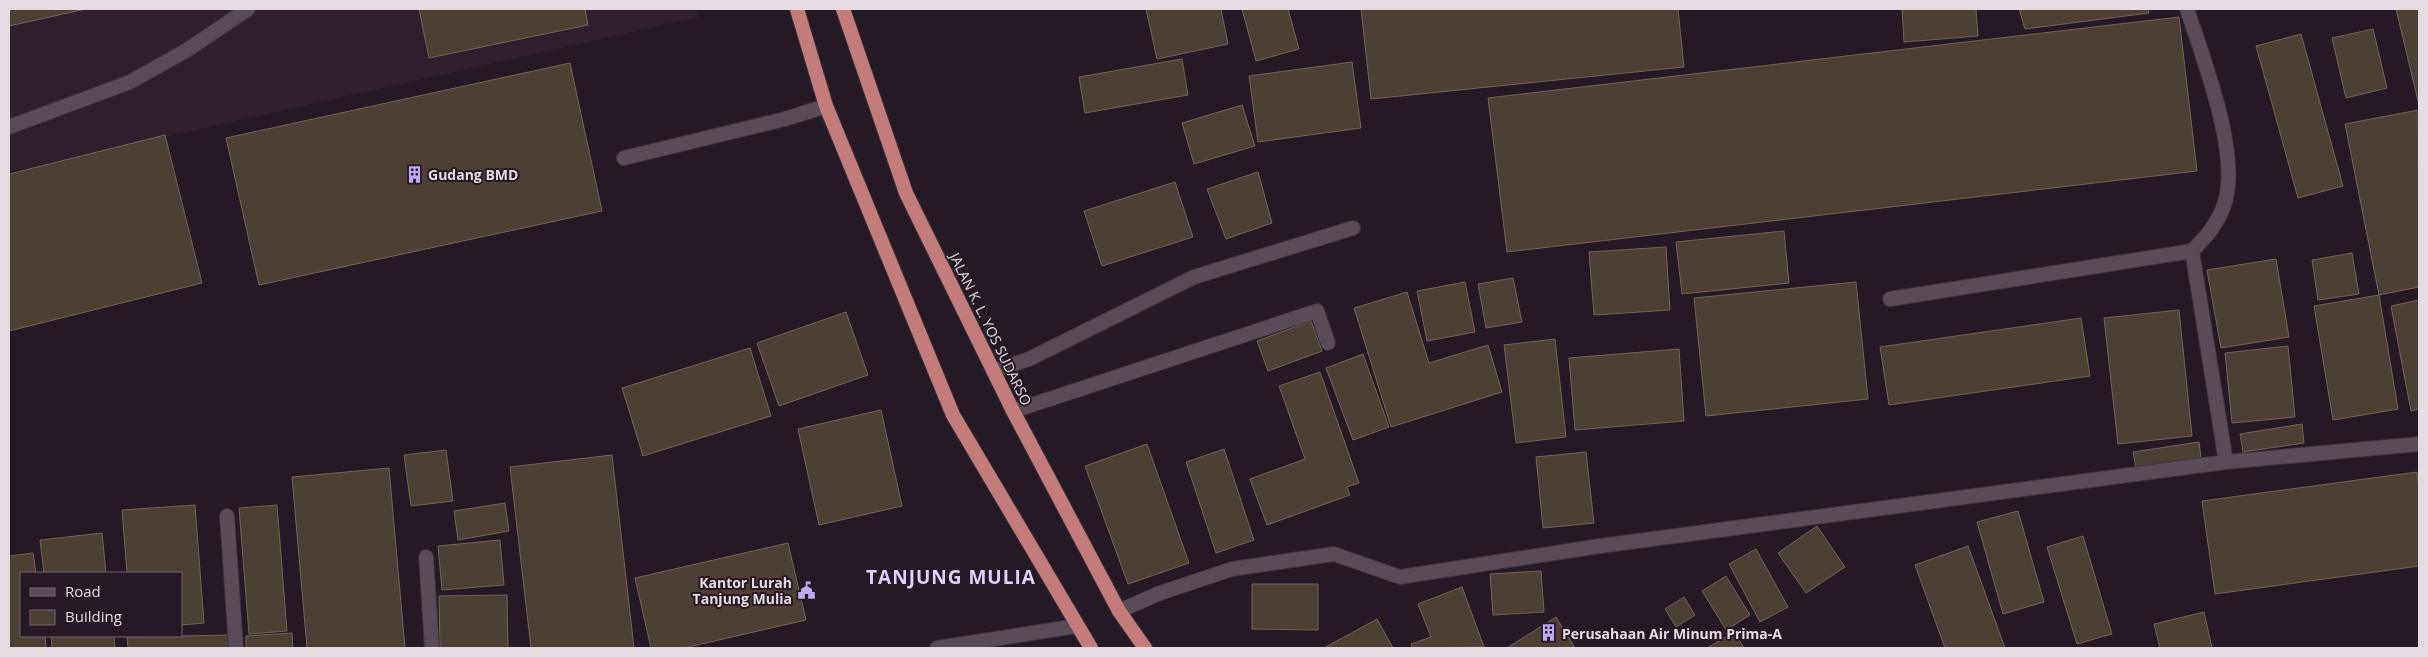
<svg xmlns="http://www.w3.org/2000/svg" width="2428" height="657" font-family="'Open Sans',sans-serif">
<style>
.built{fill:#2f1e2e}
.building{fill:#4e3f35;stroke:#746559}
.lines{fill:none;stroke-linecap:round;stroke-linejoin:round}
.service-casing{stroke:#3c333c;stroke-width:16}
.minor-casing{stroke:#3c333c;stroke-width:16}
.trunk-casing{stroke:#3c333c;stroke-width:16}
.service{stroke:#594b58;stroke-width:14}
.minor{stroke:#594b58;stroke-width:14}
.trunk{stroke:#c47c7b;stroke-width:14}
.labels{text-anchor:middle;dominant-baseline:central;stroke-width:4;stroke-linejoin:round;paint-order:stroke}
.poi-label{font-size:14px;font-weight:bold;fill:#e4dbe3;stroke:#241924;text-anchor:start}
.street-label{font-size:14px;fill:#e4dbe3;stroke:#241924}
.district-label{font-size:19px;font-weight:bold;letter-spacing:1px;fill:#ddd2fd;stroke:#241924}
</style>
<rect width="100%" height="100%" fill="#241924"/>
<path class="built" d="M9,9H697L699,17L9,172Z"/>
<g class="building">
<path d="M9,9H86L9,26Z"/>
<path d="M419,9H585L588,25L429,58Z"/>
<path d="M1146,9H1221L1228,44L1157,59Z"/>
<path d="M1242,9H1288L1299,49L1256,61Z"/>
<path d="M1361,9H1678L1684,67L1371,99Z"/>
<path d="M1902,9H1976L1978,36L1904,42Z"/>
<path d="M2019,9H2148L2149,13L2025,29Z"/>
<path d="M2396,9H2419V105Z"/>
<path d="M2179,17L2197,171L1507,252L1488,98Z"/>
<path d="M2373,29L2387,88L2346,98L2332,38Z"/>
<path d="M2301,34L2343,186L2298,198L2256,46Z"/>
<path d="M1182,59L1188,95L1085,113L1079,77Z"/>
<path d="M1352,62L1361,128L1258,142L1249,76Z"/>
<path d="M570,63L602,211L259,285L226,138Z"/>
<path d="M1242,105L1255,146L1194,164L1182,123Z"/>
<path d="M2418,110L2419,287L2379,295L2345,124Z"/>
<path d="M165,135L202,283L9,331V174Z"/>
<path d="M1258,172L1272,223L1226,239L1207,189Z"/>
<path d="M1175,182L1193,237L1102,266L1084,211Z"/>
<path d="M1784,231L1789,283L1682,294L1676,242Z"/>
<path d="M1666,247L1670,310L1594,315L1589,252Z"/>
<path d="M2352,253L2359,294L2318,300L2312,260Z"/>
<path d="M2276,259L2289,337L2221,348L2207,270Z"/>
<path d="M1513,278L1522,322L1486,328L1478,284Z"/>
<path d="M1465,282L1475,332L1427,341L1417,291Z"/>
<path d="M1856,282L1868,399L1706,416L1694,298Z"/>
<path d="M1407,292L1429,363L1488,345L1502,392L1391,427L1354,308Z"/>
<path d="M2379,295L2398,409L2333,420L2314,306Z"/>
<path d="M2419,300V409L2411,411L2391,306Z"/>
<path d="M2179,310L2192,436L2118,444L2104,318Z"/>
<path d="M846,312L868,375L779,406L757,343Z"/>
<path d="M2081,318L2090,376L1889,405L1880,347Z"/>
<path d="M1311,321L1322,351L1268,371L1257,341Z"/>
<path d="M1555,339L1566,437L1516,443L1504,345Z"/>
<path d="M2288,346L2295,417L2232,423L2225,353Z"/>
<path d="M750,348L771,416L643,456L622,388Z"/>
<path d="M1679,349L1684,421L1575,430L1569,358Z"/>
<path d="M1363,354L1389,427L1353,440L1326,368Z"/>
<path d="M1320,372L1359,483L1347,487L1350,495L1267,525L1250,479L1305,459L1279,386Z"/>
<path d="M881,410L902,506L819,525L798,429Z"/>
<path d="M2302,424L2304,443L2243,452L2240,434Z"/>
<path d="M2199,442L2201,458L2136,468L2133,452Z"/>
<path d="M1147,444L1189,563L1128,584L1085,466Z"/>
<path d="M1224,449L1254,540L1216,553L1186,462Z"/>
<path d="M446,450L453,501L411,506L404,455Z"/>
<path d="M1586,452L1594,523L1543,528L1536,457Z"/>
<path d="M612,455L634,648H531L510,467Z"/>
<path d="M389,468L405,648H307L292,477Z"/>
<path d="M2417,472L2419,488V566L2215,594L2202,501Z"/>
<path d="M505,503L509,531L458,540L454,511Z"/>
<path d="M195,505L204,623L181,625V573H127L122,510Z"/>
<path d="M277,505L287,631L249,634L239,508Z"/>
<path d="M2018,511L2044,602L2003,614L1977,522Z"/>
<path d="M1817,526L1845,567L1806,593L1778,553Z"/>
<path d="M102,533L106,573H44L40,540Z"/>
<path d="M2083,536L2112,634L2077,644L2047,547Z"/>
<path d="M500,540L504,585L442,590L438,546Z"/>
<path d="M788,543L806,620L684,648H651L635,578Z"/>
<path d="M1968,546L2005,648H1945L1915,565Z"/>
<path d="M1756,549L1788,607L1760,622L1729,564Z"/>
<path d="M33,553L36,573H21V636H45L46,648H9V556Z"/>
<path d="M1541,571L1544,612L1493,615L1490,574Z"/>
<path d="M1726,576L1750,615L1726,630L1702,591Z"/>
<path d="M1252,584H1318V630L1252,629Z"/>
<path d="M1462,587L1484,647L1412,648L1411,644L1431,637L1418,604Z"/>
<path d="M507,595L508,648H440L439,596Z"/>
<path d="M1684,597L1695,615L1676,627L1665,609Z"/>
<path d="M2204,612L2212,648H2160L2154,624Z"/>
<path d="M1556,617L1575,648H1507Z"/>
<path d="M1377,619L1393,648H1324Z"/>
<path d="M1734,632L1744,648H1707Z"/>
<path d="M292,633L293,648H246V636Z"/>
<path d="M230,635V648H128L127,637Z"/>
<path d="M51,636H114L115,648H52Z"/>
</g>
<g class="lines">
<defs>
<g id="service">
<path d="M2187,9C2203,59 2243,159 2223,208C2216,226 2205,238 2192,251"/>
<path d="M9,127L130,82L187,50L248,9"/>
<path d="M624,158L785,119L826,106"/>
<path d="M1890,299L2192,251L2226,462"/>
<path d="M993,371L1029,359L1194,277L1353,228"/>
<path d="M1013,411L1317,311L1328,343"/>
</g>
<g id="minor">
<path d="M227,516L236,648"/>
<path d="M426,557L432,648"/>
<path d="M1119,611L1160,593L1232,569L1334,554L1400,577L1600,546L2226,462L2419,444"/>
<path d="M937,648L1077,626"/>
</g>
<g id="trunk">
<path d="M797,9L826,106L953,415L1091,648"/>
<path d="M843,9L906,193L1013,411L1119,611L1145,648"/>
</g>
</defs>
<use href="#service" class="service-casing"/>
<use href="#minor" class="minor-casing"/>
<use href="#trunk" class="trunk-casing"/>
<use href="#service" class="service"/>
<use href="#minor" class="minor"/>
<use href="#trunk" class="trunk"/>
</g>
<defs>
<symbol id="building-bare" viewBox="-9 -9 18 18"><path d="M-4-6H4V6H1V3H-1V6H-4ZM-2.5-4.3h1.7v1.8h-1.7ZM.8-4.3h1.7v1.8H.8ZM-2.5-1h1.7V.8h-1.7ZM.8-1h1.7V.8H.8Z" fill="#bea9f5" stroke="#241924" stroke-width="2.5" paint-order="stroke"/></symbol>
<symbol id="civic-bare" viewBox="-9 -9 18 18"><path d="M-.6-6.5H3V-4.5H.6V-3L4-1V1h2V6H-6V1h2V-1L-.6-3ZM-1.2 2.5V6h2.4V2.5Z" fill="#bea9f5" stroke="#241924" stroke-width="2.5" paint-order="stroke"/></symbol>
</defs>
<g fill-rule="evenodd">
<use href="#building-bare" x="402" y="162" width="25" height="25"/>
<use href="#civic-bare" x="794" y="578" width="25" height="25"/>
<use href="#building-bare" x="1536" y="620" width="25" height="25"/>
</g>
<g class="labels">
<g class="poi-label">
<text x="428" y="174">Gudang BMD</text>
<text x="792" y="582" text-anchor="end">Kantor Lurah<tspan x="792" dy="16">Tanjung Mulia</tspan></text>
<text x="1562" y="633">Perusahaan Air Minum Prima-A</text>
</g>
<g class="street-label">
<text transform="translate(991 329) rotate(64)">JALAN K. L. YOS SUDARSO</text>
</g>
<g class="district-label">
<text x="951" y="577">TANJUNG MULIA</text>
</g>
</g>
<rect width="2428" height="657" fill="none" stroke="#e4dbe3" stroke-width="20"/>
<rect x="20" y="572" width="162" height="65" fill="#241924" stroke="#716770"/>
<rect x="30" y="588" width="25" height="8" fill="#594b58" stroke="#716770"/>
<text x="65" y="597" font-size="15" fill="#e4dbe3">Road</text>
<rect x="30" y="610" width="25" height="15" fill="#4e3f35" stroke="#716770"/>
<text x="65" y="622" font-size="15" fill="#e4dbe3">Building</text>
</svg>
